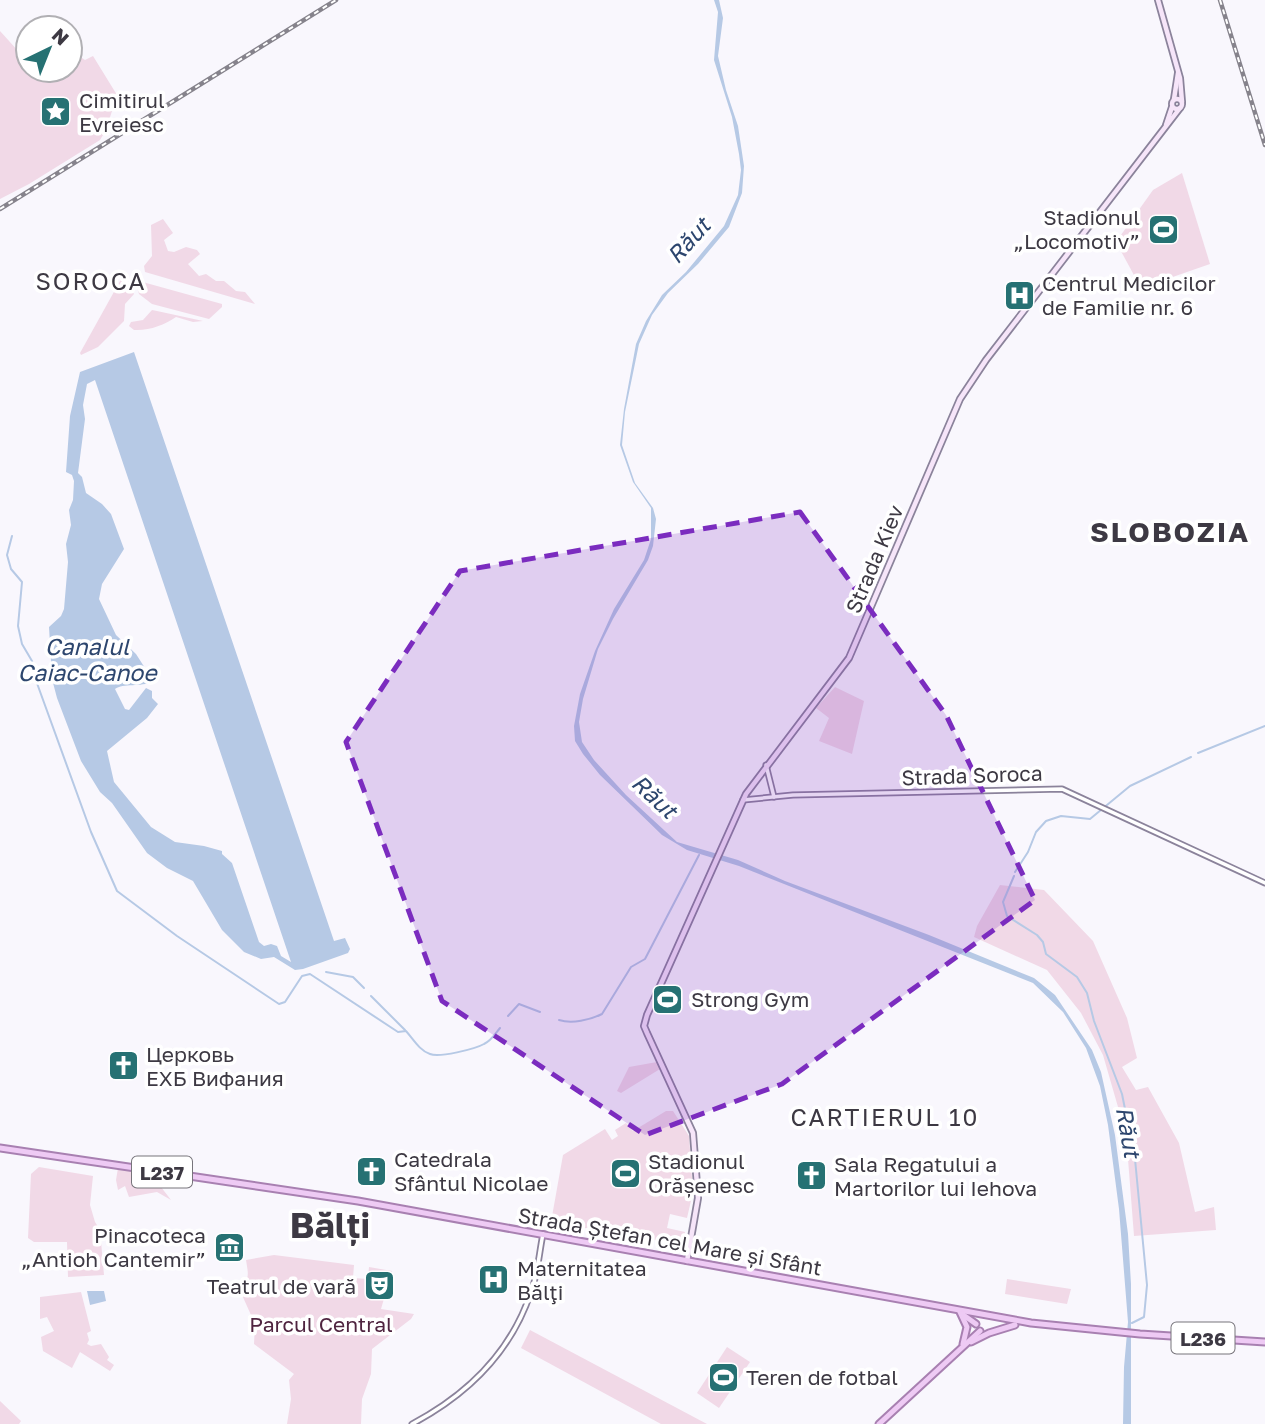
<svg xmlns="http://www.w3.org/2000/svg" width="1265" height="1424" font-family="'Golos Text',sans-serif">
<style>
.green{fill:#f1d9e7}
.water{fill:#b6c9e5;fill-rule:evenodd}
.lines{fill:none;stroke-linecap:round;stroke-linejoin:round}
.stream{stroke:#b6c9e5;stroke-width:2}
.tertiary-casing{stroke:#8b839b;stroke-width:7}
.secondary-casing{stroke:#8b839b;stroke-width:8}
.primary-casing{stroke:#a880b1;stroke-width:9}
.tertiary{stroke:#fff;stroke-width:3.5}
.secondary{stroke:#f6e5f9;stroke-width:4.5}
.primary{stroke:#eecaf4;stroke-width:5}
.rail-casing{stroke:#86838c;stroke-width:4.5}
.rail{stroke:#fff;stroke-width:2;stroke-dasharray:5;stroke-linecap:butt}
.marked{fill:#7b2cbf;fill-opacity:0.2;stroke:#7b2cbf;stroke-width:5;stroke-dasharray:14 9;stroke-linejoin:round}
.labels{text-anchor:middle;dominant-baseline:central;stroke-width:7;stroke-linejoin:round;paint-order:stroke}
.shield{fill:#fff;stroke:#77747b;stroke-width:2}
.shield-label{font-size:19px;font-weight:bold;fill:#3d3943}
.poi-label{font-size:21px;fill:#3d3943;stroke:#fff;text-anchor:start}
.street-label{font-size:21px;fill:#3d3943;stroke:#fff}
.park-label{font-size:21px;fill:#4f2440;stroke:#fff}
.water-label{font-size:23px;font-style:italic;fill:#2d466e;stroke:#fff}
.quarter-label{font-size:24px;letter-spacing:2px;fill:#3d3943;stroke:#fff}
.district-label{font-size:28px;font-weight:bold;letter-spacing:2px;fill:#3d3943;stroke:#fff}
.town-label{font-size:35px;font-weight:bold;fill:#3d3943;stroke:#fff}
</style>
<rect width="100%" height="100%" fill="#f9f7fd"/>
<g class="green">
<path d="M0,31L28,62V70H35L41,76L49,70L55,74L61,70H70V65L82,58L85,60L93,56L117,95L106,130L100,140L29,184L0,199Z"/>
<path d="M1182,173L1210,264L1141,288L1116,242L1153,190Z"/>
<path d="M163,219L173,233L164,240L168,251L174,252L186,247L197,250L200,254L188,264L199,276L206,274L216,281H224L236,291L245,292L255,304L145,272L144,266L152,256L151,225Z"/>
<path d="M124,277L134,294L125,304L124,321L98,347L81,355L80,353L120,281Z"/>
<path d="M139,281L222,304V307L209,319L152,304L139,294L136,283Z"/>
<path d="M152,310L157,311L203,321L193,322L176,317C164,325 149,331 134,330L129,326L131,322L143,320Z"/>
<path d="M835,687L864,701L852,754L819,741L829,718L816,708Z"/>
<path d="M1000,885L1044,890L1093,941L1127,1018L1137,1058L1122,1067L1136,1090L1148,1087L1179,1143L1195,1212L1214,1207L1216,1230L1134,1236L1128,1159L1118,1107L1103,1055L1081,1013L1047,970L974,937L977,926Z"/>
<path d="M657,1062L660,1069L621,1093L617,1091L629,1067Z"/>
<path d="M666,1111H673L689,1136L693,1192L687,1218L670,1214L667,1228L685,1232L682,1245L551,1222L563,1155L605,1129L612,1140L618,1136L615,1130L626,1123L633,1131Z"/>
<path d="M39,1167L93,1176L90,1205L95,1222L100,1230L104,1275L68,1277L67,1242H34L28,1238L31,1174Z"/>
<path d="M118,1168L151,1174L171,1200L157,1192L129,1197L125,1186L118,1190L116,1180Z"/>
<path d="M324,1216L338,1218L335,1233L322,1232Z"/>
<path d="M274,1255L354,1265L353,1278L368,1279L369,1267L392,1271L381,1309L414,1314L411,1319L372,1349L371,1374L362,1399L361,1424H287L291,1399L289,1380L294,1374L254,1344L255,1324L238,1286C251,1281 248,1273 246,1260Z"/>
<path d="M1007,1279L1071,1289L1067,1304L1005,1294Z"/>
<path d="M81,1292L91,1331L87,1333L89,1340L87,1344L91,1346L101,1344L109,1357L107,1360L114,1365L110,1371L80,1352L72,1368L43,1351L41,1337L54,1331L47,1317L40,1319V1297Z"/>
<path d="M530,1330L707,1424H661L521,1348Z"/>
<path d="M727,1347L750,1362L719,1408L697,1393Z"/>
<path d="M0,1401L21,1421L19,1424H0Z"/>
</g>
<g class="water">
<path d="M714,0H719L723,18L718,56L726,90L738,126L744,166L742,193L729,227L698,264L668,293L652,315L639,344L625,412L622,445L635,483L653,508L656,519L653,546L648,560L613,619L598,649L583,699L579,722L582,742L594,760L626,795L677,842L738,860L785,881L929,935L1034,978L1055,995L1092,1050L1101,1072L1115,1135L1128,1234L1131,1284V1424H1123L1124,1367L1128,1322L1119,1209L1108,1125L1100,1086L1086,1048L1063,1012L1033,983L739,866L687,850L662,835L600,775L583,754L575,741L574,726L580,694L595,651L614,609L644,560L651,539V508L633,482L620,445L624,409L636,344L646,321L662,295L686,272L724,226L738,195L741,170L739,154L732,117L714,60L718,12Z"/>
<path d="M134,352L334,941L345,938L350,949L348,953L303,969L295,970L274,957L261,959L244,952L222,930L193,881L167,868L147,853L112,803L100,792L81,761L57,698L52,679L49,627L61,616L64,609L68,562L66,544L71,525L69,510L73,500L74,481L72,475L66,472L70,416L80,372ZM95,380L291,962L281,956L277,946L271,944L264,946L259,942L232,863L222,854V851L204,846L175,842L151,827L114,782L107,751L147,718L158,704L152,698V691L146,688L129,710L125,709L115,689C123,683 141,687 152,682V679L136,654L116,635L99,599L102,584L124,549L111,514L102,504L86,493L82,477L78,473L85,419L83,405L87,384Z"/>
<path d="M87,1291H104L106,1301L90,1305Z"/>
</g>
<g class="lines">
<g class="stream">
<path d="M12,536L7,555L11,569L22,582L18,626L22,644L32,661L34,675L91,832L117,891L177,936L279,1004L285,1002L302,976L310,974L398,1032L406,1031C413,1039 420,1051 430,1054C439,1058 475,1049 484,1044C491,1041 495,1034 500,1028"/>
<path d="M1198,753L1265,726"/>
<path d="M1015,872L1028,852L1036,832L1046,821L1061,816L1090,819L1130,786L1191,757"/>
<path d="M1014,876L1003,902L1007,916L1037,935L1043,942L1046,954L1077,977L1087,993L1094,1021L1122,1094L1135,1159L1147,1285L1144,1317L1132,1323"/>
<path d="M326,972L353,977L364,988"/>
<path d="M371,996L405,1030"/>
<path d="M508,1016L519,1004L540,1012"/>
<path d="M559,1020C572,1024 590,1020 602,1014L631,967L645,959L699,855"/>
</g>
<defs>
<g id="tertiary">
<path d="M766,765L774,797"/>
<path d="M743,800L793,795L1062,789L1265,883"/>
<path d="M412,1424C467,1395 511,1352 531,1292C538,1274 539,1253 543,1234"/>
</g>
<g id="secondary">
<path d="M1158,0L1180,78L1182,102"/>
<circle cx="1177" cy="104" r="5"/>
<path d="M1174,99L1178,73"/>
<path d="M1166,125L1172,107"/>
<path d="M687,1261L698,1198L693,1133L647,1033L644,1026L647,1015L746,794L849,658L960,399L986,360L1180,108"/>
</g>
<g id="primary">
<path d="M0,1148L358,1201L1031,1323L1140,1334L1265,1342"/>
<path d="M960,1312L967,1327L963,1344"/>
<path d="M962,1314L976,1324"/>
<path d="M971,1342L989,1333L1015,1325"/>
<path d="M879,1424L980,1331"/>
</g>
</defs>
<use href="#tertiary" class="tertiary-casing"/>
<use href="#secondary" class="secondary-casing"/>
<use href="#primary" class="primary-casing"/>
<use href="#tertiary" class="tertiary"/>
<use href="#secondary" class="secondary"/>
<use href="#primary" class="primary"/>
<defs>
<g id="rail">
<path d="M1220,0L1265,145"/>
<path d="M0,209L336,0"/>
</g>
</defs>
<use href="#rail" class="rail-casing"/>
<use href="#rail" class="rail"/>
</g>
<path class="marked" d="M800,512L946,715L1035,900L782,1084L645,1135L442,1001L346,742L460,571Z"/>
<defs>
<symbol id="sight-square" viewBox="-11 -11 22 22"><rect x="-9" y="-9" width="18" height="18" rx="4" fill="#267173" stroke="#fff"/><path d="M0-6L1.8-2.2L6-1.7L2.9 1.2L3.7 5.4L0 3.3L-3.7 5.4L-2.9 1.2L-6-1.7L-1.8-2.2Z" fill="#fff"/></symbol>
<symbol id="stadium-square" viewBox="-11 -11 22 22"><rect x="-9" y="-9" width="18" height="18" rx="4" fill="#267173" stroke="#fff"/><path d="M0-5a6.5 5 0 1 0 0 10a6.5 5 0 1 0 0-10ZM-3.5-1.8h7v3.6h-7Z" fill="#fff"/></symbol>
<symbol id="hospital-square" viewBox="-11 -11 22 22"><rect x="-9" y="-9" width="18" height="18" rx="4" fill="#267173" stroke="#fff"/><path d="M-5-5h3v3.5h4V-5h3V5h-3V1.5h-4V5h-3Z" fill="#fff"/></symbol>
<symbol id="church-square" viewBox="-11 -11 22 22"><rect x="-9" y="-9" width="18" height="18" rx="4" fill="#267173" stroke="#fff"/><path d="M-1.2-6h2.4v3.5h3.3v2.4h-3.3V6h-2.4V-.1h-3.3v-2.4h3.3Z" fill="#fff"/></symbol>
<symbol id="museum-square" viewBox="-11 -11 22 22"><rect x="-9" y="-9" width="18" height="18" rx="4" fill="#267173" stroke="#fff"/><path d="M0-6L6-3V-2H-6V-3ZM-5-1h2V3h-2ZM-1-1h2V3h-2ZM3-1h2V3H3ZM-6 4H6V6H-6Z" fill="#fff"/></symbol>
<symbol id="theatre-square" viewBox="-11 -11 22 22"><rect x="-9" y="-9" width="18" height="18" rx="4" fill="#267173" stroke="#fff"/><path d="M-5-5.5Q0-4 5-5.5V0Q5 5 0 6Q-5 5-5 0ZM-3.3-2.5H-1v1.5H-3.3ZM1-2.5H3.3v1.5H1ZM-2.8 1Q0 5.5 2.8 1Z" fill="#fff"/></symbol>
</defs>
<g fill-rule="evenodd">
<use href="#sight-square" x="38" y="94" width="35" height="35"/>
<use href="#stadium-square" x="1146" y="212" width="35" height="35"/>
<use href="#hospital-square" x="1002" y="278" width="35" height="35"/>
<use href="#stadium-square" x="650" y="982" width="35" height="35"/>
<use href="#church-square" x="106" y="1048" width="35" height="35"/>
<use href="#church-square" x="354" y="1154" width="35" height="35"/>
<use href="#stadium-square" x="608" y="1156" width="35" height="35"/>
<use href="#church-square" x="794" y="1158" width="35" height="35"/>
<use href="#museum-square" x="212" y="1230" width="35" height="35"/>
<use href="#hospital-square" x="476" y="1262" width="35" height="35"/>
<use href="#theatre-square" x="362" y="1268" width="35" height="35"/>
<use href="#stadium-square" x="706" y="1360" width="35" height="35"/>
</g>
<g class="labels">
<g class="shield">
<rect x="132" y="1156.5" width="60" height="31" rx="5"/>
<rect x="1171.5" y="1322.5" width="63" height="31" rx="5"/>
</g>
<g class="shield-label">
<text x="162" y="1172">L237</text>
<text x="1203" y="1338">L236</text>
</g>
<g class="poi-label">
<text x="79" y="100">Cimitirul<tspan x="79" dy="24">Evreiesc</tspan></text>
<text x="1140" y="217" text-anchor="end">Stadionul<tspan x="1140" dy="24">„Locomotiv”</tspan></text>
<text x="1042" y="283">Centrul Medicilor<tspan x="1042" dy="24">de Familie nr. 6</tspan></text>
<text x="691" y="999">Strong Gym</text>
<text x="146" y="1054">Церковь<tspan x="146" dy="24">ЕХБ Вифания</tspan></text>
<text x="394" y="1159">Catedrala<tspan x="394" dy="24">Sfântul Nicolae</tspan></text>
<text x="648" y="1161">Stadionul<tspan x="648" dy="24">Orășenesc</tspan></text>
<text x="834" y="1164">Sala Regatului a<tspan x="834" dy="24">Martorilor lui Iehova</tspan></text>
<text x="206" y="1235" text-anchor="end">Pinacoteca<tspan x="206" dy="24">„Antioh Cantemir”</tspan></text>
<text x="517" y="1268">Maternitatea<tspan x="517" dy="24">Bălţi</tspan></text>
<text x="356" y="1286" text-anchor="end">Teatrul de vară</text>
<text x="746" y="1377">Teren de fotbal</text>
</g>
<g class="street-label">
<text transform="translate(874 559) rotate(-67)">Strada Kiev</text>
<text transform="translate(972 775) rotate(-2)">Strada Soroca</text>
<text transform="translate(670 1241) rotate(10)">Strada Ștefan cel Mare și Sfânt</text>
</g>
<g class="park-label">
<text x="321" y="1324">Parcul Central</text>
</g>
<g class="water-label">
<text transform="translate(688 240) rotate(-48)">Răut</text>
<text x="87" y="646">Canalul<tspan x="87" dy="26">Caiac-Canoe</tspan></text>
<text transform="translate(655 796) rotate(43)">Răut</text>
<text transform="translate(1129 1132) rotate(80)">Răut</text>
</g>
<g class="quarter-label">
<text x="91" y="280">SOROCA</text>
<text x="885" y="1116">CARTIERUL 10</text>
</g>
<g class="district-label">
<text x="1170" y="531">SLOBOZIA</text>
</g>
<g class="town-label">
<text x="330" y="1225">Bălți</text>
</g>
</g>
<g transform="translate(49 49) rotate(43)"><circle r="33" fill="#ffffff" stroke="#b1b0b4" stroke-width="2"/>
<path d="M0-5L12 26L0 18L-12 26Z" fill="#267173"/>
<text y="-10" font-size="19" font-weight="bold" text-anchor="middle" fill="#3d3943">N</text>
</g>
</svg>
